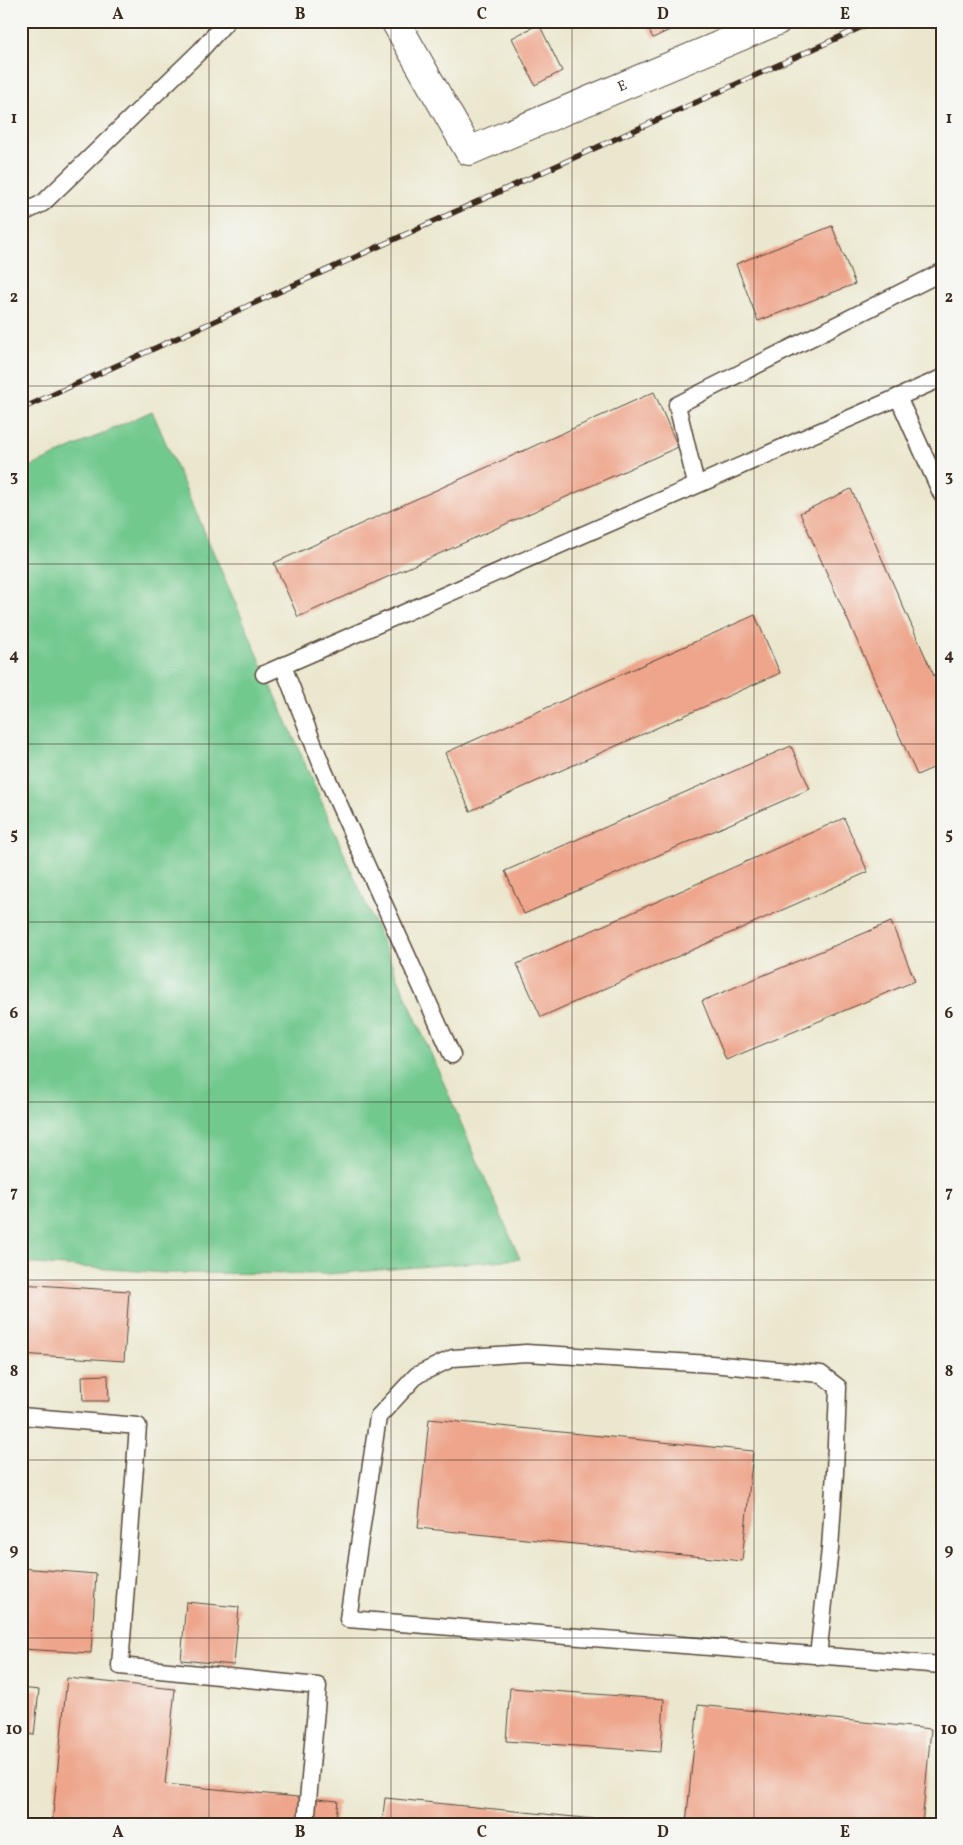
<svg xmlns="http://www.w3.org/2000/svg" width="963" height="1845" font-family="Vollkorn,serif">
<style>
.green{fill:#72c98e;stroke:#567a56}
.building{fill:#eea58b}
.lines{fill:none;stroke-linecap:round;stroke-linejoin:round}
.service-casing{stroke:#554638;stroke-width:19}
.minor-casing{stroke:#554638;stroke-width:30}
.service{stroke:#fff;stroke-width:16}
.minor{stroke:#fff;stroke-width:28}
.rail-casing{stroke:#3b2a1e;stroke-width:5.5}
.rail{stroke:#f6f6f2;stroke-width:4;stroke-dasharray:11;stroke-linecap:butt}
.grid{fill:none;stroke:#3b2a1e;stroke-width:1;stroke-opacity:0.55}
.labels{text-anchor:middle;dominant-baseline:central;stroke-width:4;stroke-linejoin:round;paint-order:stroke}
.street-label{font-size:14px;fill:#3b2a1e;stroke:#f6f6f2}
.neatline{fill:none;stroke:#3b2a1e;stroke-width:2}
.grid-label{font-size:16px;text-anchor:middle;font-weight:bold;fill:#3b2a1e}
</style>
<rect width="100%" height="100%" fill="#f6f6f2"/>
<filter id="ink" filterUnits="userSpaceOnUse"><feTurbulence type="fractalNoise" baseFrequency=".02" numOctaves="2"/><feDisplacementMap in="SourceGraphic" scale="10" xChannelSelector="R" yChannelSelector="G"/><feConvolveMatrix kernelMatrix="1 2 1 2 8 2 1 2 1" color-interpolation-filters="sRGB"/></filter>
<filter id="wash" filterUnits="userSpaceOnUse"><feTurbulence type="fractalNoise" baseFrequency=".0096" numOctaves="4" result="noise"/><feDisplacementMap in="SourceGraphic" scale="20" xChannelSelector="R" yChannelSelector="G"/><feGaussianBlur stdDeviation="1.12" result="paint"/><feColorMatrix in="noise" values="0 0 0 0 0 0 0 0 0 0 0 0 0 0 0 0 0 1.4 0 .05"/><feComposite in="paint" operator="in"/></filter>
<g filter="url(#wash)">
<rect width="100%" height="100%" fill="#ebe7ce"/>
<path class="green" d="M152,411L520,1259L328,1274L165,1273L21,1263V471Z"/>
<g id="blocks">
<g class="building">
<path d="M644,21H674L676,27L653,38Z"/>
<path d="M539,24L562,71L535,85L512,38Z"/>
<path d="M832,226L855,284L758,321L736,264Z"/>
<path d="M654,392L678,447L298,617L274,563Z"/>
<path d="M851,489L942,694V764L917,775L800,513Z"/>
<path d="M755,615L780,673L470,811L445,753Z"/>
<path d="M791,746L810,789L524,914L505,871Z"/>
<path d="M844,818L868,872L541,1017L517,964Z"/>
<path d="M891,922L915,981L726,1060L702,1001Z"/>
<path d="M21,1284L129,1291L124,1361L21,1354Z"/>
<path d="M108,1375L109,1401H83L82,1376Z"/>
<path d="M429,1419L753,1451L742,1561L418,1528Z"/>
<path d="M21,1568L96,1574L91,1653L21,1649Z"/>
<path d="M186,1602L239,1607L234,1665L181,1660Z"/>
<path d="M67,1678L175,1689L165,1784L338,1801L335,1824H52Z"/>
<path d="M21,1688L39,1690L34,1735L21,1734Z"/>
<path d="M510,1688L664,1699L661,1752L506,1741Z"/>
<path d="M698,1705L931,1729L922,1824H686Z"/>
<path d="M385,1798L624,1822L623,1824H382Z"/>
</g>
</g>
</g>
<g filter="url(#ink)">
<use href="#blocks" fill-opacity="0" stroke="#554638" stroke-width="1"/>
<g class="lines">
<defs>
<g id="service">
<path d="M21,214L43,203L199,52L227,21"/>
<path d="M898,397L942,495"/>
<path d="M696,484L677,405L942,272"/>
<path d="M283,666L324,771L452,1055"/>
<path d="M264,674L942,378"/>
<path d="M21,1416L138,1426L120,1666L318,1686L306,1824"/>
<path d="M818,1656L830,1549L835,1472L838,1387L821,1374L711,1364L526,1353L453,1358L417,1375L378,1417L348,1619L942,1665"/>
</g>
<g id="minor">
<path id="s1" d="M395,21L469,151L777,21"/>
</g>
</defs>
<use href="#service" class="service-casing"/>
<use href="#minor" class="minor-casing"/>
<use href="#service" class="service"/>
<use href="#minor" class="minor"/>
<defs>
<path id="rail" d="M21,409L875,21"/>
</defs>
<use href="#rail" class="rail-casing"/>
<use href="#rail" class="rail"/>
</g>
</g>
<path class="grid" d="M209,21V1824M391,21V1824M572,21V1824M754,21V1824M21,206H942M21,386H942M21,564H942M21,744H942M21,922H942M21,1102H942M21,1280H942M21,1460H942M21,1638H942"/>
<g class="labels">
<g class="street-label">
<text stroke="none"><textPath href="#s1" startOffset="316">E</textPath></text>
</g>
</g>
<rect width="963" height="1845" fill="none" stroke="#f6f6f2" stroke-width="55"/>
<rect x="28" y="28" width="908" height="1790" class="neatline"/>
<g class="grid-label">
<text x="118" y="19">A</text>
<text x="300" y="19">B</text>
<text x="482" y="19">C</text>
<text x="663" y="19">D</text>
<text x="845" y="19">E</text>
<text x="14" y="123">1</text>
<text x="949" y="123">1</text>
<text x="14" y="302">2</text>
<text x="949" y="302">2</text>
<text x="14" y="481">3</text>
<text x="949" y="481">3</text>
<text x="14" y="660">4</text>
<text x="949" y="660">4</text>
<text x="14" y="839">5</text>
<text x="949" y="839">5</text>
<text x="14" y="1018">6</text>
<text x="949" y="1018">6</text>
<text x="14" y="1197">7</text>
<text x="949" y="1197">7</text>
<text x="14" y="1376">8</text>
<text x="949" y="1376">8</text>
<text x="14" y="1555">9</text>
<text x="949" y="1555">9</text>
<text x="14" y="1734">10</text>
<text x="949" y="1734">10</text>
<text x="118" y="1837">A</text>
<text x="300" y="1837">B</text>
<text x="482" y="1837">C</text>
<text x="663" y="1837">D</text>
<text x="845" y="1837">E</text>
</g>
</svg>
